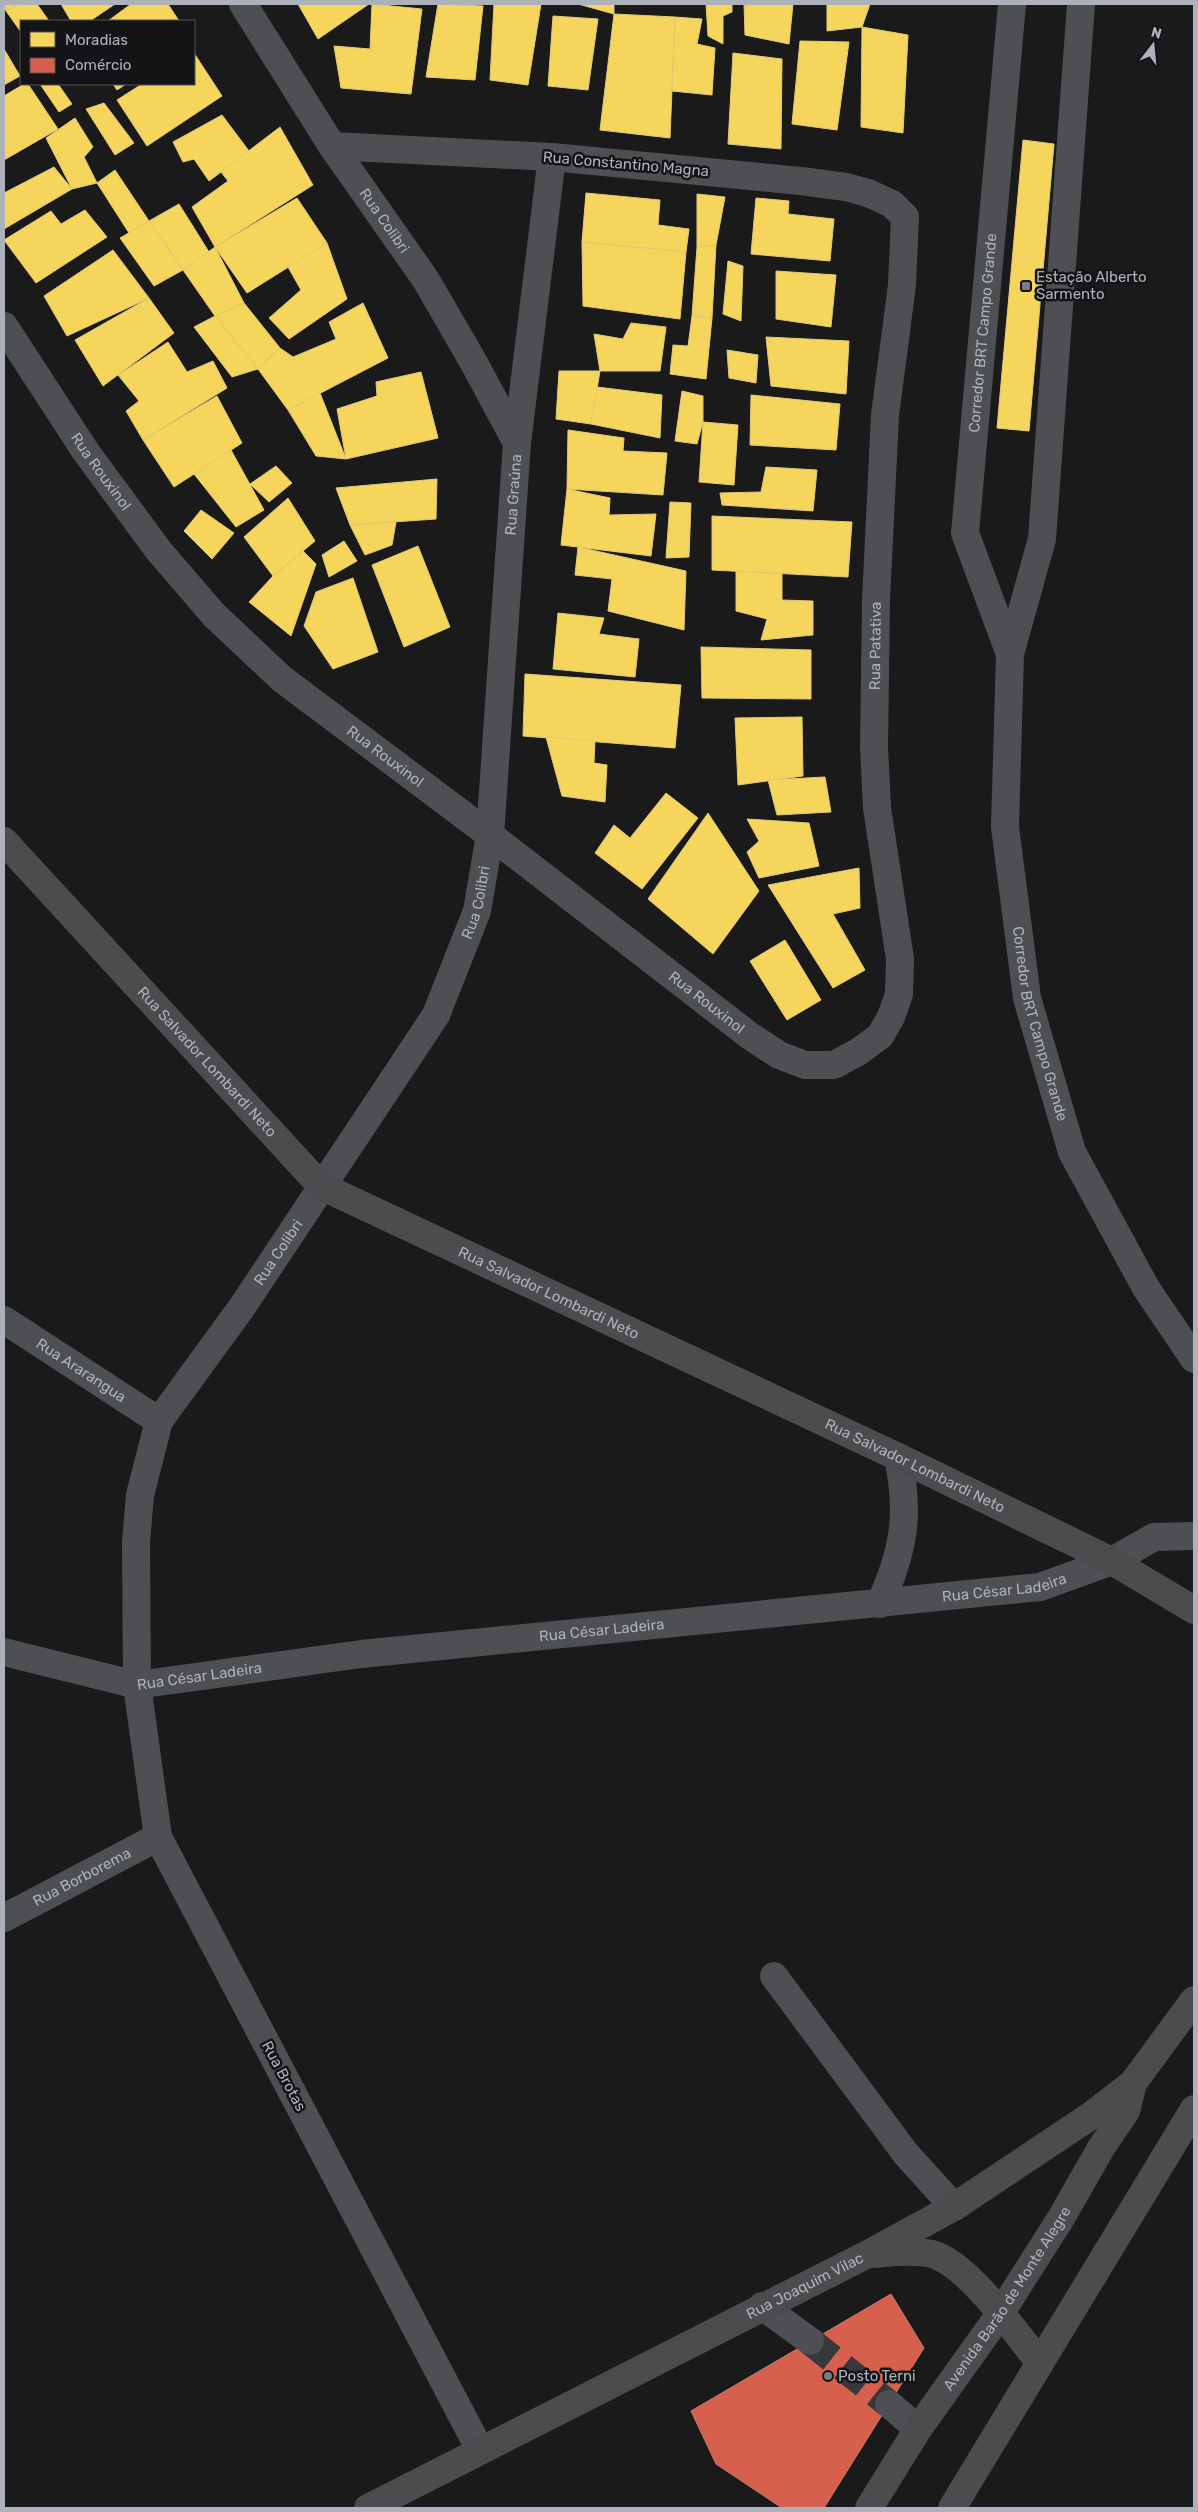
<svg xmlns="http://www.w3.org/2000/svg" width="1198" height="2512" font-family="Rubik,sans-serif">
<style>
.homes{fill:#f6d55c;stroke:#e0ca78}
.shops{fill:#d6604d;stroke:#c9786e}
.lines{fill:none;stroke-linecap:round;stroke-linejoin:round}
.minor-tunnel{stroke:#37383a;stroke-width:28;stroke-dasharray:28 14;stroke-linecap:butt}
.minor{stroke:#4e4f53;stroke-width:28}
.major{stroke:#4c4c4f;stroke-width:28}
.poi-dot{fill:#797c82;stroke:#141416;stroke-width:2}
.labels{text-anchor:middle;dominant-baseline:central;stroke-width:5;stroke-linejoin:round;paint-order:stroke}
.street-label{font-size:15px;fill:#acb1ba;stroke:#141416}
.poi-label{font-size:15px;fill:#acb1ba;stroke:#141416;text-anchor:start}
</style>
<rect width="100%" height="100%" fill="#1a1a1a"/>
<g class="homes">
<path d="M4,4H19L6,11Z"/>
<path d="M19,4H37L49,21H21V32L6,11Z"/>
<path d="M61,4H115L90,21H71Z"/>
<path d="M131,4H168L179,21H108Z"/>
<path d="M298,4H369L318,39Z"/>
<path d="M372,4L422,9L411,94L341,88L334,46L370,49Z"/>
<path d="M438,4L483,6L475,80L426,77Z"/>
<path d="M494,4H541L528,85L490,80Z"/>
<path d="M578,4H614V14Z"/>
<path d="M706,4H732V12L723,16V44L708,36Z"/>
<path d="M744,4H793L789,44L745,35Z"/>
<path d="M827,4H870L862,27L827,31Z"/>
<path d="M614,14L675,17L670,138L600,130Z"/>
<path d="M553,16L598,19L588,90L548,86Z"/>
<path d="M675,17L702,19L697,44L715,48L712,95L672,91Z"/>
<path d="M862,27L908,35L903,133L861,127Z"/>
<path d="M800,41L849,42L837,130L792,124Z"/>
<path d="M4,49L20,76L4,85Z"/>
<path d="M194,53L222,96L147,146L117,100L142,84H194Z"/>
<path d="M733,53L782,59L781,149L728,144Z"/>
<path d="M24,84H28L58,129L4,160V96Z"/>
<path d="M40,84H58L72,104L59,112Z"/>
<path d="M113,84H126L117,90Z"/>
<path d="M104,103L134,143L115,155L86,109Z"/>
<path d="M222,115L249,151L209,181L194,159L183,162L173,142Z"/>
<path d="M75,118L93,147L84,157L97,183L72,189L46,138Z"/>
<path d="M280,127L313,185L215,247L192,207L228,181L221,172Z"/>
<path d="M1023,140L1054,144L1029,431L997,428Z"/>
<path d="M54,167L72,189L4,229V193Z"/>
<path d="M115,170L149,221L129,233L97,183Z"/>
<path d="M586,193L660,200L658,225L689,229L686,252L582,242Z"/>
<path d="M697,194L725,197L716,245L697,247Z"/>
<path d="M297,198L327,243L247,293L215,247Z"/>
<path d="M756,198L789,201L788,214L834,219L830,261L751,254Z"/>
<path d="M179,204L209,252L183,270L149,221Z"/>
<path d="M85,210L107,237L36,283L4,240L51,211L61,224Z"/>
<path d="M149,221L183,270L154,286L120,238Z"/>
<path d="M582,242L686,252L680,319L583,306Z"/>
<path d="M327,243L347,299L289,339L269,318L301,290L288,267Z"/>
<path d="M716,245L712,318L692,316L697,247Z"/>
<path d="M215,247L244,303L215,316L183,270Z"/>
<path d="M113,250L149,298L67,336L44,296Z"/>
<path d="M728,261L743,266L741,321L723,314Z"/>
<path d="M776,271L836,275L831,327L776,319Z"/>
<path d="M149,298L174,333L103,386L75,340Z"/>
<path d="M244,303L280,348L258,369L215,316Z"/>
<path d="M363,303L388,358L288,410L258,369L280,348L293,357L336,339L329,322Z"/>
<path d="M215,316L258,369L232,377L194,327Z"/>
<path d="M692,316L712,318L706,379L670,374L673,345L688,346Z"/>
<path d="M631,323L666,327L660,371H600L594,334L623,339Z"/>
<path d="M766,337L849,341L846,394L771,386Z"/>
<path d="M168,342L187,372L213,361L227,388L143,440L126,411L139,401L118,375Z"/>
<path d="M727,350L758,355L756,383L729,378Z"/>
<path d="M559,371H600L591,424L556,419Z"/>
<path d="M421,372L438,438L346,459L337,409L377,396L376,382Z"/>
<path d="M597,387L662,395L660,438L591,424Z"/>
<path d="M682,391L703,396V422L697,444L675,441Z"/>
<path d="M320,393L346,459L316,456L288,410Z"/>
<path d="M751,395L840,404L836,450L750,445Z"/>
<path d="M217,396L242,443L174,487L143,440Z"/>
<path d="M703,422L738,425L734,485L699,482Z"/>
<path d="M568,430L624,438L623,451L667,453L663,495L567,489Z"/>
<path d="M231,450L264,510L236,527L194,474Z"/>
<path d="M276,466L292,483L269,502L250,484Z"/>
<path d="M766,467L817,470L813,511L722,505L720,493L761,492Z"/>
<path d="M437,479L436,519L350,525L336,488Z"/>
<path d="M567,489L610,498L609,515L656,514L651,556L561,545Z"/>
<path d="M288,498L315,541L273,576L244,537Z"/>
<path d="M670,502L691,503L689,557L666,558Z"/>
<path d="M201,510L234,533L212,559L184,531Z"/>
<path d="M712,516L852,522L848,577L712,570Z"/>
<path d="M396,522L392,545L365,555L350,525Z"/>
<path d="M344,541L357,561L329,577L322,555Z"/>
<path d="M418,546L450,627L404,647L372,565Z"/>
<path d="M578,547L686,571L684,630L608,611L612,579L575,575Z"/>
<path d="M303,551L316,564L291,636L249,602L273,576Z"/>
<path d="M736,571L782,574V600L813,601V635L761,640L767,619L736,611Z"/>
<path d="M353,578L378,652L333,669L304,626L316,592Z"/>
<path d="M558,613L604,618L599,634L639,639L635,677L553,669Z"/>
<path d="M701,647L811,650V699L702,698Z"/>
<path d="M525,674L681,685L675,748L523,736Z"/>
<path d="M802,717L803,776L738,785L735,718Z"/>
<path d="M546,737L595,741L594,763L607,765L605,802L562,796Z"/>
<path d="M825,777L831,812L777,815L768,780Z"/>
<path d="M666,793L698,818L642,889L595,853L614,825L630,838Z"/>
<path d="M708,813L759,891L713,954L648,899Z"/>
<path d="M747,819L809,823L819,866L759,878L747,852L759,841Z"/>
<path d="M859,868L860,908L833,914L865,970L833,988L768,885Z"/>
<path d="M785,940L821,1000L787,1020L750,961Z"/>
</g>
<path class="shops" d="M891,2294L924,2348L824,2508H782L716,2464L691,2411Z"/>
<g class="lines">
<path class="minor-tunnel" d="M810,2341L889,2404"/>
<g class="minor">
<path id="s1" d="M243,4L332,146L426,280L474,363L517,443"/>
<path id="s2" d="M1081,4L1042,539L1010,654L1005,827L1027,998L1072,1152L1146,1288L1194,1359"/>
<path id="s3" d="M4,326L86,452L159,551L214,615L282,679L490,835L750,1036L779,1055L805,1065H834L858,1052L880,1036L891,1017L899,994L900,959L877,808L874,747L876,601L885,415L902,285L905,217L892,204L868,193L846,187L801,181L552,157L332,146"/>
<path id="s4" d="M1010,654L965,533L1012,4"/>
<path id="s5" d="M4,1320L159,1421"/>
<path d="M880,1604C904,1550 910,1515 898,1457"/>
<path id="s6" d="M4,1652L137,1685L361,1654L1040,1587L1112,1561L1154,1537L1194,1536"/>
<path id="s7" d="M4,1918L158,1837"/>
<path d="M774,1976L906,2154L954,2207"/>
<path d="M762,2306L810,2341"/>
<path d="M889,2404L918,2429"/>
<path id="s8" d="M480,2450L158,1837L137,1685L136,1542L140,1495L159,1421L242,1307L436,1015L477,911L490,835L517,443L552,157"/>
</g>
<g class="major">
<path id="s9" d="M4,841L321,1186L898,1457L1112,1561L1194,1610"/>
<path d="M874,2254C892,2252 913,2250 932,2254C968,2264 1016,2333 1040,2363"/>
<path id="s10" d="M368,2508L866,2255L954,2207L1089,2117L1133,2083L1194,2000"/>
<path id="s11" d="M869,2508L918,2429L1000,2314L1061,2218L1101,2148L1126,2111L1133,2083"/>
<path d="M952,2508L1194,2109"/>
</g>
</g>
<g class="poi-dot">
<rect x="1021" y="281" width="10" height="10" rx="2.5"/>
<circle cx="828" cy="2376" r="5"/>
</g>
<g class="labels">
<g class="street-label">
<text transform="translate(626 164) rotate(5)">Rua Constantino Magna</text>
<text stroke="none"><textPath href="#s1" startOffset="259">Rua Colibri</textPath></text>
<text stroke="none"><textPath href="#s4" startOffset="330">Corredor BRT Campo Grande</textPath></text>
<text stroke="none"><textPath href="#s3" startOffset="175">Rua Rouxinol</textPath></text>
<text stroke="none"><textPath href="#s8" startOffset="2134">Rua Graúna</textPath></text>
<text stroke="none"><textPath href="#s3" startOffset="1582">Rua Patativa</textPath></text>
<text stroke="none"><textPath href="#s3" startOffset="580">Rua Rouxinol</textPath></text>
<text stroke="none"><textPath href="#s8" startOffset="1724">Rua Colibri</textPath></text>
<text stroke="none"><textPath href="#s3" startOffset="985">Rua Rouxinol</textPath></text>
<text stroke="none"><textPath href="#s2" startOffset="1029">Corredor BRT Campo Grande</textPath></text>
<text stroke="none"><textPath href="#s9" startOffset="300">Rua Salvador Lombardi Neto</textPath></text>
<text stroke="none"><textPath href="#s8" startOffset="1319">Rua Colibri</textPath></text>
<text stroke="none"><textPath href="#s9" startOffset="720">Rua Salvador Lombardi Neto</textPath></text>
<text stroke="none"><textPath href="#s5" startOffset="92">Rua Ararangua</textPath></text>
<text stroke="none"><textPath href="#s9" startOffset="1125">Rua Salvador Lombardi Neto</textPath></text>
<text stroke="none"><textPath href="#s6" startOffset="1010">Rua César Ladeira</textPath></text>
<text stroke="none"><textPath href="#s6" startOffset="605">Rua César Ladeira</textPath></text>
<text stroke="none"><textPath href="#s6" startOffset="200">Rua César Ladeira</textPath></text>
<text stroke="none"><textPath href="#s7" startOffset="88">Rua Borborema</textPath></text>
<text transform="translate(284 2076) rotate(62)">Rua Brotas</text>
<text stroke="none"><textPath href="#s10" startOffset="490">Rua Joaquim Vilac</textPath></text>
<text stroke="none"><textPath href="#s11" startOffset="251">Avenida Barão de Monte Alegre</textPath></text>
</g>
<g class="poi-label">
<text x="1036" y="277">Estação Alberto<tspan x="1036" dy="17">Sarmento</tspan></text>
<text x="838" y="2376">Posto Terni</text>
</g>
</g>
<rect width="1198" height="2512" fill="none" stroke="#acb1ba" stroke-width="10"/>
<rect x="20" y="20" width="175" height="65" fill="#141416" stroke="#515358"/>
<rect x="30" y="32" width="25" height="15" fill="#f6d55c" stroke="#515358"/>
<text x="65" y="45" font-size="15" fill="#acb1ba">Moradias</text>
<rect x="30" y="58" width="25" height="15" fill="#d6604d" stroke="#515358"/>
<text x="65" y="70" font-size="15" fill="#acb1ba">Comércio</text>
<g transform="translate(1153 45) rotate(16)" stroke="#141416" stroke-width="4" paint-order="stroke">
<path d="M0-4L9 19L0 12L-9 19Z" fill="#acb1ba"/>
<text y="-8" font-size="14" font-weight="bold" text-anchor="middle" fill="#acb1ba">N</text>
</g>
</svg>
